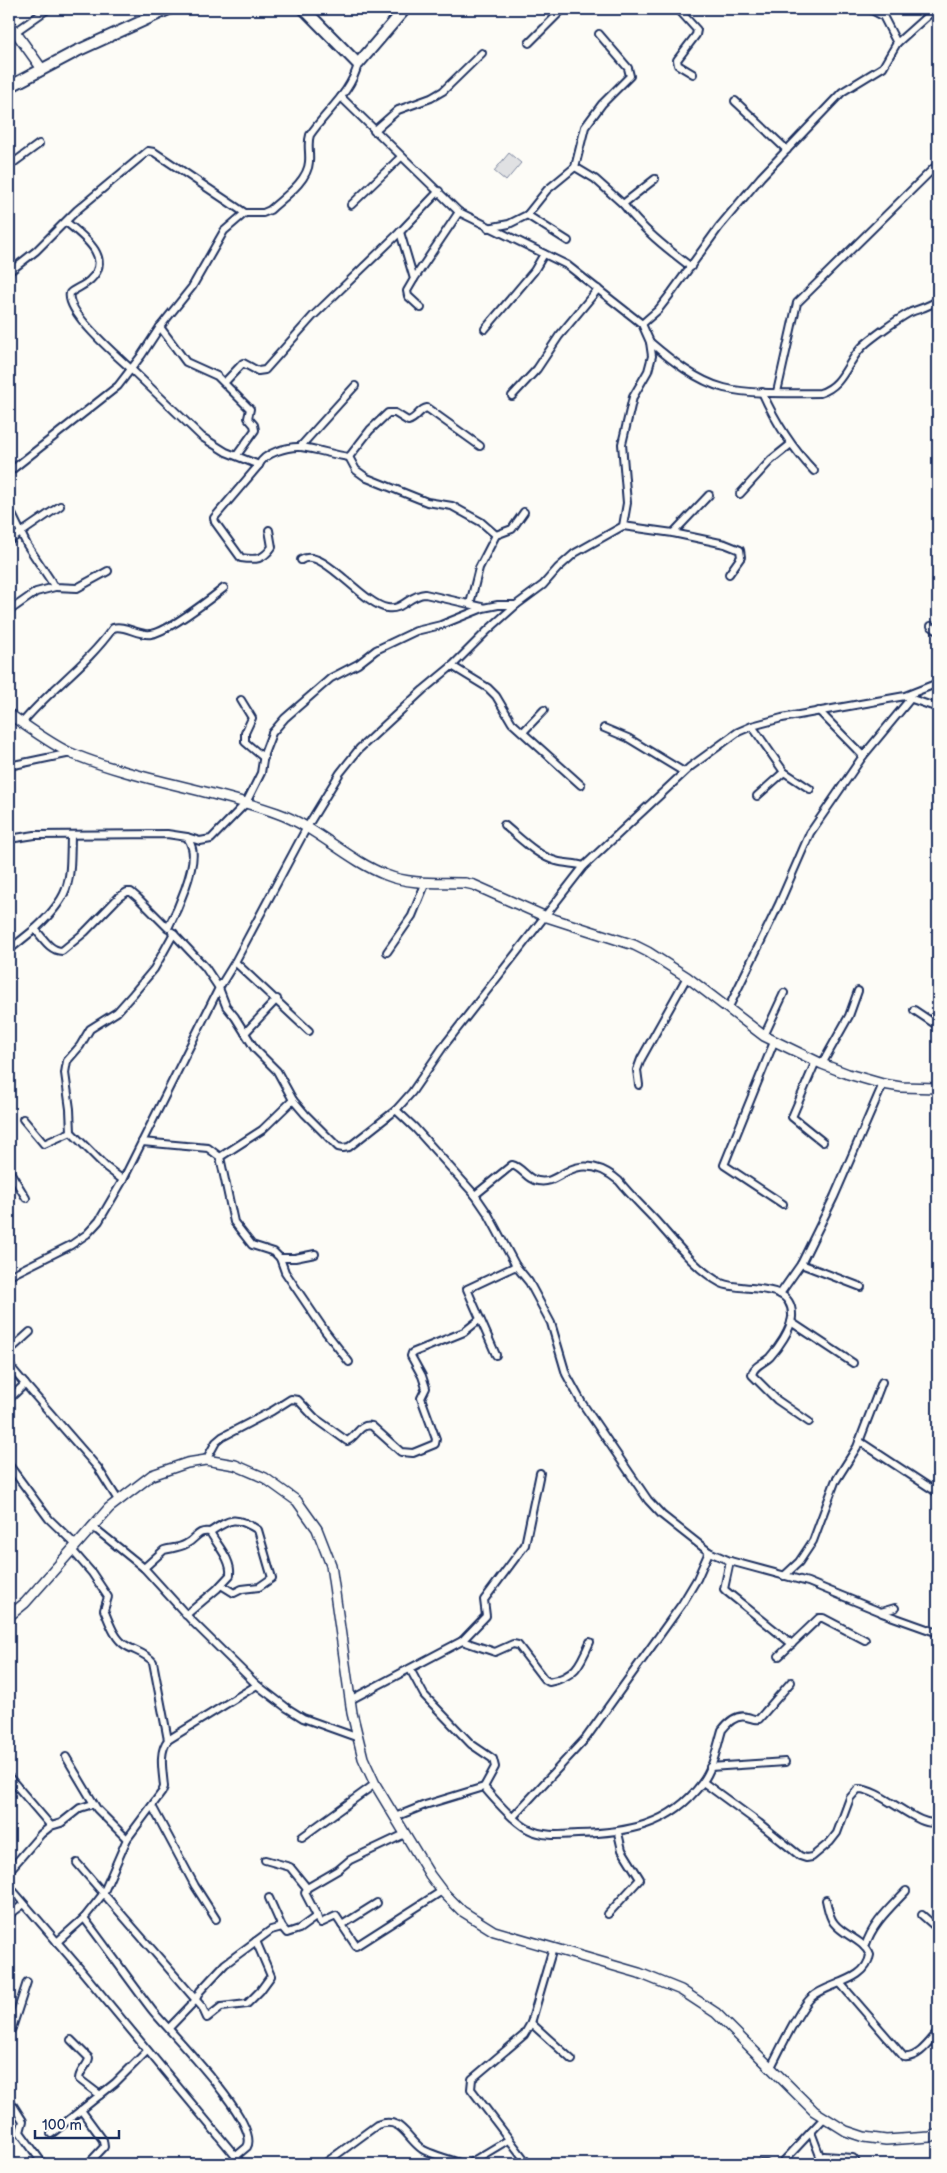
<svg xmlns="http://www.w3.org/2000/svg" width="947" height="2173" font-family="'Balsamiq Sans',sans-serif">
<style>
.green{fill:#e0e1e3;stroke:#7e88a0}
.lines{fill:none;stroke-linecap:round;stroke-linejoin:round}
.street-casing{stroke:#1b2f5e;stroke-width:10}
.secondary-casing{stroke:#1b2f5e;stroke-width:12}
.primary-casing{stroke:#1b2f5e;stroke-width:14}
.street{stroke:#fdfcf7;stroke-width:6}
.secondary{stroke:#fdfcf7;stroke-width:9}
.primary{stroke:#fdfcf7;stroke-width:10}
</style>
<rect width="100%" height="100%" fill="#fdfcf7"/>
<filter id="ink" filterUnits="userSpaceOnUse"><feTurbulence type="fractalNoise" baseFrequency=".02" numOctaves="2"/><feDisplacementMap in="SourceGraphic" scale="10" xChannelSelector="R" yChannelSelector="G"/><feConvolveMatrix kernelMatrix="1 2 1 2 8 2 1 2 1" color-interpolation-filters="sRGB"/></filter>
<g filter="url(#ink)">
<path class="green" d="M509,153L521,163L506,181L494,171Z"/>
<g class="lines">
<defs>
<g id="street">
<path d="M678,9L697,30L696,35L677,60L678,65L693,74"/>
<path d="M870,9L883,16L897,43"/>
<path d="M15,32L48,9"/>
<path d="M529,43L563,9"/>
<path d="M735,101L787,150"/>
<path d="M374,131L398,110L431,98L443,91L482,53"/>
<path d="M9,166L39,144"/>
<path d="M575,167L595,179L623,204L655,179"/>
<path d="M623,204C642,229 666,248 691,267"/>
<path d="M351,205L401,157"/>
<path d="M527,215L568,241"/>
<path d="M66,222C83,236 114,258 90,280C84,286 76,288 70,293C65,312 117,356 131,369"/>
<path d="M488,228L509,224L527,215L547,190L575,167L585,127L602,104L630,76L628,68L599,34"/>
<path d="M400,232L414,279L407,291L408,296L421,308"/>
<path d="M9,272L36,251L77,210L148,151L154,152L245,213"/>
<path d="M414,279L459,212"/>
<path d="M642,324L658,310L672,292L719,227L761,177L842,92L883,67L897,43L935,9"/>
<path d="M160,327L186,362L217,376L250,409L248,418L254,425L255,430L237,455"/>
<path d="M485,329L534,271L544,254"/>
<path d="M650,342C671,360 697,381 724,388C753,395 791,393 820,393C844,386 847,361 863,346C870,339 902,316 911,312C921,308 929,307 938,300"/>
<path d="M131,369L202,437L226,452L259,465L214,518L215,522L241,558C256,560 263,560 272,547L269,530"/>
<path d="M225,382L243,363L258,371L265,370L313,316L400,232L439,191"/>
<path d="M762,392C775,421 792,448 814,471"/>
<path d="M777,392L797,303L938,164"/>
<path d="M512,396L537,369L559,336L598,289"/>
<path d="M300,447L355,386"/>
<path d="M349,457L356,470L367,478L427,502L452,506L481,522L496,535"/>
<path d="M259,465C264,453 288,446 301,447C317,449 333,455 349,457L370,430L388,413H395L408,421C417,419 419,409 427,408L480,446"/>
<path d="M9,472L118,386L141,356L160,327L192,287L224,231L245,213H263L270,210C283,198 308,181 309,162C310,152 307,144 310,135C326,111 351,93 358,64"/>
<path d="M740,494L771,460L791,444"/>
<path d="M9,508L27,545L55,587L77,588L108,571"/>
<path d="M623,526L673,533L725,544L740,550L741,557L729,574"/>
<path d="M673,533L709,495"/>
<path d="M9,541L60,506"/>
<path d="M301,560C322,546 361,603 387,608C402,611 409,595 425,594L482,607"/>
<path d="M470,604L479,568L496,535L512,529L524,512"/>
<path d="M9,611L36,592L55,587"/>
<path d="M931,626L938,631"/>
<path d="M452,666L488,688L496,696L512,723L581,785"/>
<path d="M909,698L938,708"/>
<path d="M241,700L252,718L245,733V742L264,758"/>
<path d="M819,711L863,756"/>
<path d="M22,723C50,689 87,665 113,628C124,624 138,636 151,634C167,632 210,599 224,588"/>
<path d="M752,726L784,772L810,789"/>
<path d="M604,728L628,738L684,772"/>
<path d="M523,732L544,710"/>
<path d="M9,766L71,753"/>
<path d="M757,796L784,772"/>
<path d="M504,825C519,837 537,856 556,861C566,864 575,863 584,866"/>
<path d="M9,839L35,835L167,834L187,837"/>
<path d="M35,929C72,895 70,883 71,835"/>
<path d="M172,932L205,967L219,988L226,1006L235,1017L255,1049L277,1071L293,1100"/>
<path d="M9,950L35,929C43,938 50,951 62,951L85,932L119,897L127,892H131L138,898L168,928C177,911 197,866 192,848C191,844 189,840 187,837L200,841L211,839L246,803L261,773L264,754L272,733L285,718L331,678L358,664L376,650L416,631L441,625L483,608L498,605H516"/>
<path d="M387,952L412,916L426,882"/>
<path d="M235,962L309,1031"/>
<path d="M728,1009L779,904L810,833L863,756L911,698"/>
<path d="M914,1010L938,1026"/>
<path d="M245,1033L277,999"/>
<path d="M764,1036L784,993"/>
<path d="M774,1042L724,1165L783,1204"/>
<path d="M816,1061L792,1117L823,1142"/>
<path d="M822,1064L849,1016L858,991"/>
<path d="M639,1085L637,1070L641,1059L687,977"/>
<path d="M396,1110L415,1128L475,1195L488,1214L516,1266L529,1282L551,1323L566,1374L582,1403L648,1500L662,1515L709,1552L730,1561L808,1582L881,1612L895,1608"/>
<path d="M23,1119L44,1144L71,1132"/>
<path d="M142,1142L208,1148L220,1157L262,1130L293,1100L305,1114L338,1147L343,1148L349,1147L396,1110L412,1092L443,1047L584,866L690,767L738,732L752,726L782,718L905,696L938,683"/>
<path d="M220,1157L234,1222L252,1245L274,1252L280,1258L285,1272L325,1331L349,1362"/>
<path d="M9,1170L26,1198"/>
<path d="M123,1180L106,1167L71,1132L70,1109L65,1073L67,1061L80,1046L90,1029L117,1012L133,994L154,969L174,933"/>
<path d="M475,1195L512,1165C522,1167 527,1180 538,1181C550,1183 556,1177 566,1172C585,1161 604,1168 619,1181C630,1195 643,1207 655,1220C674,1241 696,1270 721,1283C741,1293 794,1279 792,1317C791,1330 778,1348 770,1357C764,1363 753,1366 752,1375L777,1400L809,1422"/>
<path d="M280,1258H295L315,1254"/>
<path d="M801,1264L834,1197L883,1084"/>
<path d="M9,1276L71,1245L87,1234L99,1221L123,1180L219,988L235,962L307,827L340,773L359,749L423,690L452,666L488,630L516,605L543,585L558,568L575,553L623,526L627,503L622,444L633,397L648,371L652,356L650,342L642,324L567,265L459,212L341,97"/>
<path d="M780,1294L801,1264L861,1287"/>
<path d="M791,1322L853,1363"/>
<path d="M9,1351L30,1332"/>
<path d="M496,1355L467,1289L516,1266"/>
<path d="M9,1365L25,1384"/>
<path d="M9,1399L25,1384L98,1468L118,1500"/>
<path d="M859,1441L938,1493"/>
<path d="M206,1460L216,1442L222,1437L272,1411L291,1399L298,1400L315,1418L347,1441C357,1437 359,1423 372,1426L401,1452L413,1453L435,1444L436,1439L421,1398L426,1388L422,1376L411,1356L412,1353L464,1332L479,1320"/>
<path d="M9,1465L49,1519L76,1545"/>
<path d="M92,1526L144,1568L192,1621L257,1685L287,1708L303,1718L356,1737"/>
<path d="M210,1532C231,1518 236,1516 258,1530L272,1578L259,1587L242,1589L234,1593L221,1585"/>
<path d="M72,1550L92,1573L108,1597L104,1610C109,1621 114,1638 125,1645C134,1651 146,1653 153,1662L168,1740"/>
<path d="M730,1561L724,1589L726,1591L792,1644"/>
<path d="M144,1568L164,1550C172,1548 179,1548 186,1544C197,1539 196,1530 210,1532C217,1545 232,1560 230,1575L217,1589L186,1615"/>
<path d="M784,1576L799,1562L813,1541L835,1482L857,1447L882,1382"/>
<path d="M882,1613L938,1633"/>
<path d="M462,1641L486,1616L484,1600L525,1545L540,1473"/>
<path d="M779,1656L819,1618H823L865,1640"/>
<path d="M410,1669L424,1695L471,1744L493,1759L495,1767L484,1787"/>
<path d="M350,1700L462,1641L495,1652L513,1644L518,1645L544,1679L549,1682C575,1677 580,1665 590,1642"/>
<path d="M66,1757L97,1809L127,1839"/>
<path d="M710,1767L785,1762"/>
<path d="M9,1777L51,1826"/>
<path d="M703,1782L759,1823L800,1856L806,1858L812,1857L830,1842L837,1833L850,1798L858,1789C881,1788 922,1832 938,1821"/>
<path d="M152,1806L195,1886L216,1919"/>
<path d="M395,1817L425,1805L484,1787C495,1800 514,1822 528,1829C543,1837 561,1835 577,1834C626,1833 670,1826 702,1783C713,1769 717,1747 722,1730C728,1722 736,1714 747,1717C752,1718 754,1720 759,1719L791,1682"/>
<path d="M513,1817L586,1738L682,1604L697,1579L709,1552"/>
<path d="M302,1837L375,1784"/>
<path d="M265,1860L290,1867L307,1888"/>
<path d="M77,1863L202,2007L207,2018L221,2007L247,2004L260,1991L271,1976L256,1941"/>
<path d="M9,1871L41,1834L51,1826L61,1823L80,1808L93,1804"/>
<path d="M9,1886L76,1964L242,2164"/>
<path d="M269,1898L282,1927L287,1933L299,1929L317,1916L319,1922L321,1923L336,1916L356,1946L442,1891"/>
<path d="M608,1914L640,1879L622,1850L618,1833"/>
<path d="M9,1915L24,1904"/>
<path d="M922,1915L938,1929"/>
<path d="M317,1916L305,1893L307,1888L338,1870L350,1860L405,1834"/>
<path d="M84,1918C107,1948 129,1980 152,2010C168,2030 262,2124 247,2147L235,2157"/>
<path d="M342,1925L377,1903"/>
<path d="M57,1942L84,1918L103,1894L127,1839L162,1792L164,1787C163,1772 158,1752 168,1740L257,1685"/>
<path d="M865,1947C872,1924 889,1909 906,1891"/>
<path d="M840,1983L904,2057C918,2059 930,2041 938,2032"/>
<path d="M531,2023L572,2060"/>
<path d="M169,2028L195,2001L200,1991L225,1964L271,1930L282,1927"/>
<path d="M9,2032L12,2028L27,1982"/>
<path d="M71,2040L89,2058C88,2066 79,2071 79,2079L100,2095"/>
<path d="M771,2067C780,2050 799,2008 812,1997C829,1982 866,1982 870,1955C864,1940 844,1936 834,1923C829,1917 828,1908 826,1900"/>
<path d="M9,2099L23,2121L20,2132L43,2164"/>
<path d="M81,2110L103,2140L104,2147L88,2164"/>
<path d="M811,2132L820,2156L839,2164"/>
<path d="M51,2134L115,2083L147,2051"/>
<path d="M824,2156L853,2158L857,2164"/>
<path d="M324,2164L377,2125C402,2116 405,2137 422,2149C427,2153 454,2161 463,2164"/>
<path d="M468,2164L508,2140"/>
<path d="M528,2164L471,2089L472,2079L524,2035L531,2023L553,1948"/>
<path d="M757,2164H766"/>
<path d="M781,2164L824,2118"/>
</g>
<g id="secondary">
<path d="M9,23L42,69"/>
<path d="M9,714C27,726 53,746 73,754C139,781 211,789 277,813C317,827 347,860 386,875C411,885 439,882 465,883L474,885L544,916L634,945L648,952L687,977L764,1036L822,1064L848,1074L883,1084L901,1087L938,1088"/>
<path d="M9,1616L25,1603L109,1508L152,1475L187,1463L206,1460L235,1465L265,1478L297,1501L317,1529L331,1565L352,1713L363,1758L375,1784L430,1875L442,1891L462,1911L494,1931L639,1973L681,1990L716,2013L814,2111L846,2131L864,2137L886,2140L930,2137L938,2134"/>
</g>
<g id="primary">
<path d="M304,9L358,64L405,9"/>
<path d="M9,87L77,51L169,9"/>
</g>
</defs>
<use href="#street" class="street-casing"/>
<use href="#secondary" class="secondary-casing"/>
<use href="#primary" class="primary-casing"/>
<use href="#street" class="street"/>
<use href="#secondary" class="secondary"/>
<use href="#primary" class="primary"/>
</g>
</g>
<rect width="947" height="2173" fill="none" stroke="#fdfcf7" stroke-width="30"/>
<rect x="15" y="15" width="917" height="2143" fill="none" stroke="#1b2f5e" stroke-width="2" filter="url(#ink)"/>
<path d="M35 2130v8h84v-8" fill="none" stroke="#1b2f5e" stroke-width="2.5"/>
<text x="42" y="2130" font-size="15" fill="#1b2f5e" stroke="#fdfcf7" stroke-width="4" paint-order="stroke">100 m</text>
</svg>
